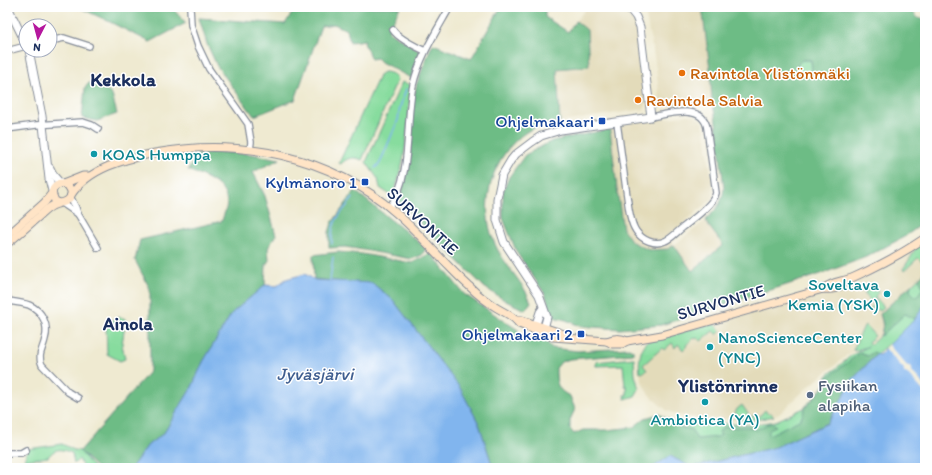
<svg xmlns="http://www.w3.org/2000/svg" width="932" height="475" font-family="Itim,sans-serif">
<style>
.built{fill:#e3dbba}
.green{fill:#87dc9e;stroke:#51867e}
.forest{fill:#6dbc85;stroke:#447672;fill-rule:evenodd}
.water{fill:#81b5ee;stroke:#4e72a6}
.pier{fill:#efead1}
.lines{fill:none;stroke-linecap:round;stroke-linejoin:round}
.stream{stroke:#81b5ee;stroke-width:1.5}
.minor-casing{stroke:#858c98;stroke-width:8}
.tertiary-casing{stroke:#858c98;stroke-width:9}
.secondary-casing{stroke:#858c98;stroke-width:9}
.minor{stroke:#fff;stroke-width:5.5}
.tertiary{stroke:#fff;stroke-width:7}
.secondary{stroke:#ffe4c6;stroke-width:7}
.food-dot{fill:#e8710a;stroke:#fff;stroke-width:1.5}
.transit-dot{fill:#1a4fb4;stroke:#fff;stroke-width:1.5}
.culture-dot{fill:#0f9aa8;stroke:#fff;stroke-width:1.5}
.service-dot{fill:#5c6f8a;stroke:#fff;stroke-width:1.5}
.labels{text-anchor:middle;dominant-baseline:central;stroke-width:3;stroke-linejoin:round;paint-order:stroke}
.food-label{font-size:17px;fill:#c56008;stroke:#fff;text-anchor:start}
.transit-label{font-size:17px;fill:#164399;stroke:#fff;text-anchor:end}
.culture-label{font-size:17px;fill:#0d838f;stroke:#fff;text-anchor:start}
.street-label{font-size:17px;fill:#1b2f5e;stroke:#fff}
.service-label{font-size:17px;fill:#4e5e75;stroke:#fff;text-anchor:start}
.neighbourhood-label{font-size:18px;font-weight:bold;fill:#1b2f5e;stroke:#fff}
.water-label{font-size:18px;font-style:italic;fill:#3f5e90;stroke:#fff}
.quarter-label{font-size:19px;font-weight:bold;fill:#1b2f5e;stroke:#fff}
</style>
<rect width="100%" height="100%" fill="#fff"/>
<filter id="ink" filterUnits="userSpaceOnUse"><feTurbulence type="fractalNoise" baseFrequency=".025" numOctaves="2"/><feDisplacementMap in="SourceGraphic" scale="8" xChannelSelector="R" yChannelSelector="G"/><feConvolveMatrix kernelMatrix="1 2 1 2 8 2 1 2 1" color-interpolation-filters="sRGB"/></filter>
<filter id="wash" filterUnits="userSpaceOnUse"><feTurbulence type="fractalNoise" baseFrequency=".012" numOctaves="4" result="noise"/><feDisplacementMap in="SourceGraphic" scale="16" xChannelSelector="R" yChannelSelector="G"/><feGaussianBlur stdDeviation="0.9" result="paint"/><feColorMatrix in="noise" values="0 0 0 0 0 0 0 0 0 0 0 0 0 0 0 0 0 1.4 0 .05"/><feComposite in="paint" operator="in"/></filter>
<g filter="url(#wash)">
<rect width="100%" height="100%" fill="#efead1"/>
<g class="built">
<path d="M587,7H624L631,15L634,21L637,31L646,105L644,109L560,122L557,69L589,66L587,30L576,21Z"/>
<path d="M640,7H702L710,69L712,101L661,107L655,61L646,16Z"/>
<path d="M689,115L695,116L701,120L704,126L714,195L713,198L668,237L674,245L705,221L723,244L692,272L674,245L668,249L649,250L632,242L623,229L618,197L610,129L629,123Z"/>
<path d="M925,241V272L880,313L883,323L881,336L870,345L854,351L846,356L806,389L779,414L764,419L754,420L704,419L678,415L668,411L660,405L647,392L643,384L639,370L642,349L644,344L648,341L796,300L836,290L872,275L885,265Z"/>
</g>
<g class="green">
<path d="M802,60H811L812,70L806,74H801L796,71L798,64Z"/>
<path d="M384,72C389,72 396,74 397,80L362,160C354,156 346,158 341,164L339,163L380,74Z"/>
<path d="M402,82L411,85C408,119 407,165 392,196L380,188L378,179L366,162Z"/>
<path d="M925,241V260L922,262L918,258L904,271L903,269L911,257L916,247Z"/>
<path d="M925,272V318L890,344H888L744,468H572L680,431L689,422L750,425L776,421L804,408L826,384L827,376L852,355L869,346L854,351L853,350L864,326L865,325L875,336L868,342L870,345C883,334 885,331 880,314Z"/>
<path d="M873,286L874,287L871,289L873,291L876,289L879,292L875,296L877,299H875L874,301L876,302L878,300L884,307L880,311L877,309L874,312L870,308L874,305L864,293Z"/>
<path d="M120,317L126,319L122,344L125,359L120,361L107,354L106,323Z"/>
<path d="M713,323L721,331L717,335L713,331L701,341L697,338L695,339L694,338L686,345L687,346L683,350L678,344L675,348L672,343L664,350L662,348L643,365L647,370L642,373L640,372C638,362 640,348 648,341Z"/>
<path d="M633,358H634L635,375L639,389L635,396L625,399L624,395H627V386H625L623,365L596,366V362Z"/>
<path d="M742,405L751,418L753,415L757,419L765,410L768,414L770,412L774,416C763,419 748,422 737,418L735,413L737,409Z"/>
<path d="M62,444L74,450L80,451L94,468H83L79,459L74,464L72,453C61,449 56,447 48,457L24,460L28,449Z"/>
</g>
<g class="forest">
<path d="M78,7H171L186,23L150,42L104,19Z"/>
<path d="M294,7H400L388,31L422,52L411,78L381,62L377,58L371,59L364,43L365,40L350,42L347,30L334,24L321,26L295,100L254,116L217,66L207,44L199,18L285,24L294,10Z"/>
<path d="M501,7H545V17L568,32L576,21L587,30L589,66L557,69L560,122C549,124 538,125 528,131C492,154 478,204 494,242C503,264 522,280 531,302L525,310L506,301L484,287L399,201L409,165L412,136V106L417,83L429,52L433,44L471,59Z"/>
<path d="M702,7H908L918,18L925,20V222L904,237L866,257L824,273L661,325L620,329L580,326L566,320L553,317L545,294L517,253L503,218V192L509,177L525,155L552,141L610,129L618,197L623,229L632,242L649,250L668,249L674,245L692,271L723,245L705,221C716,209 722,205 724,188L715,114L712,101L710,69ZM802,60H811L812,70C806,74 802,75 796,71L798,64Z"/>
<path d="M89,83H97L112,95L117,114L97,121L82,118L85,88Z"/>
<path d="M200,151L250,154L280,159L253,172L265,196L276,235L268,248L269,260L266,265L265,285L232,313L203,362L192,387L164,433L148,445L131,468H97L80,451L150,371V289L135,260L140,240L222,221C223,216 227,208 227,203C225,182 204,177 188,170Z"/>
<path d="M355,191L426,248L422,255L412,259L364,250L345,247L329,248V232L332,223Z"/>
<path d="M338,252L362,254L412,263L431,253L464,294L518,330L521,337L538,341L545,340L552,348L578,351L629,348L633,350V354L570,359L561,362L556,368C556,381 556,390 570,396L575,409L570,420V429L574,434L583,430H607L634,427L645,418L659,414L683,428L691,429L697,439L717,437L721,435L719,432L723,427H749L756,430L767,424L773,423L776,426C771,428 768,430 769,435L801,419L805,408L826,384L827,378L860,353L867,356L874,352L877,354L853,379L828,423L776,447L693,467L689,466L670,456L652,468H493L479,424L460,388L393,300L372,283L345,282L314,279L313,255Z"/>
<path d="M925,272V304L915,319L905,314L881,336L883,323L880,314L911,285L910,291L916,297L923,288L919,278Z"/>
</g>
<g class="water">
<path d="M305,274L315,280L372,283L393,300L460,388L479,424L493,468H131L148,445L164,433L192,387L203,362L232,313L265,285L277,286L286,279Z"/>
<path d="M925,304V468H652L670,456L689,466L693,467L776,447L828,423L853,379L877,354L879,355L915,319Z"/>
</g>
<path class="pier" d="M888,344L907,366H910L912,369V372L925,386V393L909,375L904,372V369L885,348Z"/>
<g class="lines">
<g class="stream">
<path d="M375,168L380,163L398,120L400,107L406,89"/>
<path d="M332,244C330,221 340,215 353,198"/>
<path d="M330,281L333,257"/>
</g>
</g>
</g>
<g filter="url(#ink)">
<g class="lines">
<defs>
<g id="minor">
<path d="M190,7L191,25L198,46L209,69L248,124L251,142L250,150"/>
<path d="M393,30C399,39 415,46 425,51"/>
<path d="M50,41L64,38L89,46"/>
<path d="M7,51L26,46"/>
<path d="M617,122C620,145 623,167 626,189C628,201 629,221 636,231C642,240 655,246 665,241C671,239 677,232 682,228C691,221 714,204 716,193L707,128C703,103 669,114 651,117"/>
<path d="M7,129L36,125L83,122L92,125L98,129"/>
<path d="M70,196L76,208L78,214L98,248"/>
<path d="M62,203L78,214"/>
<path d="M390,207C413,175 405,122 413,85C420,56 436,32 450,7"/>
<path d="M8,301C15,302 23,303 29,305C43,311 49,326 45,339C43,349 37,355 42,365L68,392L78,398"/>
<path d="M7,453H21L26,450"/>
</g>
<g id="tertiary">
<path d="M8,7L26,44"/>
<path d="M29,50L42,116L49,179L52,191"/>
<path d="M50,168L54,176L61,184"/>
<path d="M7,297V304"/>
<path d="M534,330L540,312L543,308"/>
<path d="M543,332L547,317L539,295L504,242L497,220V199L502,175L511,160L516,154L532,142L541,136L561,130L651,117L640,27L636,17L628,7"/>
</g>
<g id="secondary">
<path d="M63,184L83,176H88"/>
<path d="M71,195C89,168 125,159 155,153C239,137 331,156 396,213C422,235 443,263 469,286C477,294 487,302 497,308C505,313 514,316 519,324L553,337L607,341L612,344H622L627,341L662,335L823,289C832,290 839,289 845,281"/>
<path d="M7,236L45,202L52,193"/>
<path d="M7,244C17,236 26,228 36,219C41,215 46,209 52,206C58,202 69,204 71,195C73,183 55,179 52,193L55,201L60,203"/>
<path d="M823,289C832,281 843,282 854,277C879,266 903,253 925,238"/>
<path d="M516,320H522L564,334L566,337"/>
<path d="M607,341C614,338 620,337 627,341"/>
</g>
</defs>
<use href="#minor" class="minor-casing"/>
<use href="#tertiary" class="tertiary-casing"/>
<use href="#secondary" class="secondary-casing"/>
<use href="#minor" class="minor"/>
<use href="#tertiary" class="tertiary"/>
<use href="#secondary" class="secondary"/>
</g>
</g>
<g class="food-dot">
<circle cx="682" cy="73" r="4"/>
<circle cx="638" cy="100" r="4"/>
</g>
<g class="transit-dot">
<rect x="598" y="117" width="8" height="8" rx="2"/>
<rect x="361" y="178" width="8" height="8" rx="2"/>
<rect x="577" y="330" width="8" height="8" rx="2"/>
</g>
<g class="culture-dot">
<circle cx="94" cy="154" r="4"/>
<circle cx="887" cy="294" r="4"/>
<circle cx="710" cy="347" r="4"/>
<circle cx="705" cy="402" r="4"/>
</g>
<circle class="service-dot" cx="810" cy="395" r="4"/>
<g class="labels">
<g class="food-label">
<text x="690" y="73">Ravintola Ylistönmäki</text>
<text x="646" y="100">Ravintola Salvia</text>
</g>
<g class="transit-label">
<text x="594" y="121">Ohjelmakaari</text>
<text x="357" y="182">Kylmänoro 1</text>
<text x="573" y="334">Ohjelmakaari 2</text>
</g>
<g class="culture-label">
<text x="102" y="154">KOAS Humppa</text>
<text x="879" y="284" text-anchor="end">Soveltava<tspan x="879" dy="20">Kemia (YSK)</tspan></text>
<text x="718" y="337">NanoScienceCenter<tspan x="718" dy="20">(YNC)</tspan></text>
<text x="705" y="419" text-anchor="middle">Ambiotica (YA)</text>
</g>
<g class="street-label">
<text transform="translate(423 221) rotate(43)">SURVONTIE</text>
<text transform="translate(721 302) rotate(-16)">SURVONTIE</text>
</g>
<g class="service-label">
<text x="818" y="385">Fysiikan<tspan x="818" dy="20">alapiha</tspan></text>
</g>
<g class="neighbourhood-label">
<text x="128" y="324">Ainola</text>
</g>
<g class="water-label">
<text x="315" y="374">Jyväsjärvi</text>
</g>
<g class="quarter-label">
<text x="123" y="79">Kekkola</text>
<text x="728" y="385">Ylistönrinne</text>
</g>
</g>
<rect width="932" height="475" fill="none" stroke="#fff" stroke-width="24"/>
<g transform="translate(38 38) rotate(186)"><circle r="19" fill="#ffffff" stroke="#a4acbf"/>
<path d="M0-3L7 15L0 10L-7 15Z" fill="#b5179e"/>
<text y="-6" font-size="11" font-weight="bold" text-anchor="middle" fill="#1b2f5e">N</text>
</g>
</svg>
